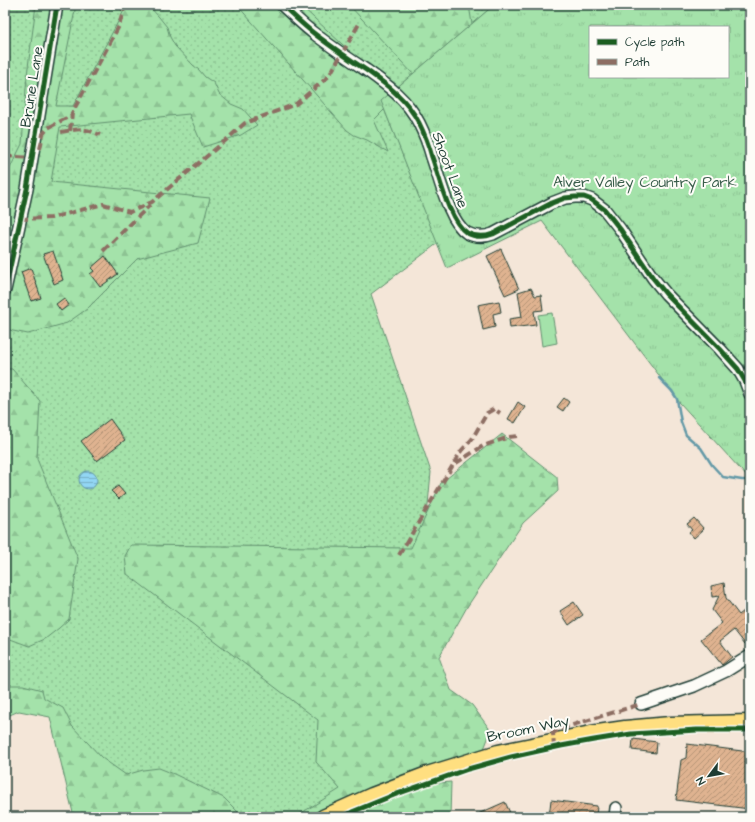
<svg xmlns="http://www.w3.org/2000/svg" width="755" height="822" font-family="'Architects Daughter',sans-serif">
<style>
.grass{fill:url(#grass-dots);stroke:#62906f}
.forest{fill:url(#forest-firs);stroke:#62906f}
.park{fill:url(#park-tufts);stroke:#62906f;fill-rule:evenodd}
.pitch{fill:#a4e2aa;stroke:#62906f}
.water{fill:url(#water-rules);stroke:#6499a7}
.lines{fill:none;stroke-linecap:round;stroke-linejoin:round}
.stream{stroke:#6499a7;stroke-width:2.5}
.building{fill:url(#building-hatch);stroke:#1f3d34}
.minor-casing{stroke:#1f3d34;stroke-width:14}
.major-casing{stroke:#1f3d34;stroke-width:17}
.minor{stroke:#fdfcf7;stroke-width:11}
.major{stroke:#ffdf80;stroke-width:14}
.quiet{stroke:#8d6e63;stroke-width:4;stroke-dasharray:8 4;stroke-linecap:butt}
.cycleway-casing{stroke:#fdfcf7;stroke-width:8}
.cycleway{stroke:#1b5e20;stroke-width:5}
.labels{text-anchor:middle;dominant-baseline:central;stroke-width:4;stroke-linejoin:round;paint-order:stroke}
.street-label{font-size:15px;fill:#1f3d34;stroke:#fdfcf7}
.park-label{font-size:15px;fill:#3a5e4c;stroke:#fdfcf7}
</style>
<defs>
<pattern id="grass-dots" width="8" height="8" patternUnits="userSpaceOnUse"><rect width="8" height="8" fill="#a4e2aa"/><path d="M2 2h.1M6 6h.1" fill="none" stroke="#8dc393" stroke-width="1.8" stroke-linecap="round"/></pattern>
<pattern id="forest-firs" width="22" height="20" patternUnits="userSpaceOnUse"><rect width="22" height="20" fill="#a4e2aa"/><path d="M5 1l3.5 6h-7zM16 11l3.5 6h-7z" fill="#8dc393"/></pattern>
<pattern id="park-tufts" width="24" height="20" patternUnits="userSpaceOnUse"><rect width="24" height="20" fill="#a4e2aa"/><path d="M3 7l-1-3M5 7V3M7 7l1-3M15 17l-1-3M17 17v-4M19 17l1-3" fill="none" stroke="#8dc393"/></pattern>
<pattern id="water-rules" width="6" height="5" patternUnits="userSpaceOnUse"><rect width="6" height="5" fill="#92d6f4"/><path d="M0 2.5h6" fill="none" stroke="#77afc6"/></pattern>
<pattern id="building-hatch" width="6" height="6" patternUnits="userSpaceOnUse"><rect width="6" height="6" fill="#dfb390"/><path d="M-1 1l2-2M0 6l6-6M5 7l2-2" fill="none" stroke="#b49376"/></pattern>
</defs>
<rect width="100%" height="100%" fill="#f4e6d8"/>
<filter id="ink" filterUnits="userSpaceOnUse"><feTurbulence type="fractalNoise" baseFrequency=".025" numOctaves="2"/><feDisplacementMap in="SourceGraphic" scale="8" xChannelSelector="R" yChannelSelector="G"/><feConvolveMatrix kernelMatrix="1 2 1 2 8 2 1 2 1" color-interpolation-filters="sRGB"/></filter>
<g filter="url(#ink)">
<path class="grass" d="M5,5H494L381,101L438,243L371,294L431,472L406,745L302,817H78L55,714L5,709Z"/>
<g class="forest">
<path d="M36,5H76L56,106H73L127,5H148L159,17L167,27L170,37L175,46L193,65L199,70L205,77L214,83L219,94L231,104L243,109L257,125L241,135L203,147L189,114L60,127L51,182L210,198L198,243L137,259L87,309L67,323L28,334L13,331L5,328V178L22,144L27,75Z"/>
<path d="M237,5H300L398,96L374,120L388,152L367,140L354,135L347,130Z"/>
<path d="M349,5H469L472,24L413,74Z"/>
<path d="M5,369H12L40,401L37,459L78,559L69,619L59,628L45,639L29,646L5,637Z"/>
<path d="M502,434L557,477L558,491L523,523L467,607L439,657L451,690L472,705L491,731L482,754L319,817H295L340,789L316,762L318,720L127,574L125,556L131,545L411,548L441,483Z"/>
<path d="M5,685H23L42,690L44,698L63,708L72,726L102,758L126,775L143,770L159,768L174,774L224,798L242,816L245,817H74L50,717L19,711L5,717Z"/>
<path d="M451,782L450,817H353L372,806L428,784Z"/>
</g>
<path class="park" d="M494,5H750V480L680,403L542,221L447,268L381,101ZM590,27H728V77H590Z"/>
<path class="pitch" d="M552,313L557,343L542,346L538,315Z"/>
<circle class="water" cx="88" cy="480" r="9"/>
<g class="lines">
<path class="stream" d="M659,378L672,391L677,399L681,422L686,435L701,448L712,465L723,477L742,480H750"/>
</g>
<g class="building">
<path d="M501,249L519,289L505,295L487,256Z"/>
<path d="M53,251L63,280L54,284L43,254Z"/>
<path d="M105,256L118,274L100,287L90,274L94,271L91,268Z"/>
<path d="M31,268L41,298L31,301L21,272Z"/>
<path d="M531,288L535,296L541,295L543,310L534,311L536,325L510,328L509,319L522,317L518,292Z"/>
<path d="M64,298L69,305L61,311L56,304Z"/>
<path d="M499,301L501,312L493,314L495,327L483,330L478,305Z"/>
<path d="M564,398L569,402L563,411L557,407Z"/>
<path d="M518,402L525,407L515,423L508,419Z"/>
<path d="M110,419L125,440L97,461L81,441Z"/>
<path d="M118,486L125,494L119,499L111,491Z"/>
<path d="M694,518L704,529L694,538L689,532L692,530L687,524Z"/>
<path d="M724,583L726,598L739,615L750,606V623L747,626L750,630V639L745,644L734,630L720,641L732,657L722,665L701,639L722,623L712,610L719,596L712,597L711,586Z"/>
<path d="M574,602L583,615L569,625L560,611Z"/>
<path d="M633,739L657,742L656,753L632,750Z"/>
<path d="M687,744L750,752V809L676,800L681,760L686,758Z"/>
<path d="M551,800L597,806L596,817H549Z"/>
<path d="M505,802L512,817H471Z"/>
</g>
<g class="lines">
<defs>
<g id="minor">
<path d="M282,5C293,15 304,26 316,35C332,47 349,59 366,70C387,85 407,99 419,123C424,133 429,146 432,157C439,176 449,222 467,233C475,237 485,237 493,234L552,203L565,198L575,197H584L592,200L605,210L620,229L653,278L666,294L720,349L738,369L745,381L750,394"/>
<path d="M5,290L27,189L57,5"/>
<path d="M641,704L694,686L726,671L750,656"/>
<path d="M615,817L616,808"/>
</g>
<path id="major" d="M323,817L372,795L427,774L498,752L591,733L625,728L670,724L750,722"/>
</defs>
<use href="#minor" class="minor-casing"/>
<use href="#major" class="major-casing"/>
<use href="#minor" class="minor"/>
<use href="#major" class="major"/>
<g class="quiet">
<path d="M70,131L72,113L119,26L125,5"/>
<path d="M61,132C79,129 83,127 100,135"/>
<path d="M40,149L43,134L48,128L72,115"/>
<path d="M5,156L32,158"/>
<path d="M20,219L51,218L103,204L130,212L152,202L225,141L245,123L296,104L329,76L359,24"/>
<path d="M103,251L150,205"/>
<path d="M454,463L461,451L472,439L487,413L494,409L500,413"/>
<path d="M399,555L453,465L483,446L509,437L518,436"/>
<path d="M554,748L553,733L563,728L641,704"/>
</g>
<defs>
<g id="cycleway">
<path d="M282,5C293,15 304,26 316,35C332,47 349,59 366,70C387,85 407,99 419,123C424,133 429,146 432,157C439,176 449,222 467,233C475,237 485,237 493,234L552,203L565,198L575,197H584L592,200L605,210L620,229L653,278L666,294L720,349L738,369L745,381L750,394"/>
<path d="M5,290L27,189L57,5"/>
<path d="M344,817L352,812L394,795L468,769L511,757L561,746L594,740L631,734L697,730H750"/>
</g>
</defs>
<use href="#cycleway" class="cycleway-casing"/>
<use href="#cycleway" class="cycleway"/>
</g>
</g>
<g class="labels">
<g class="street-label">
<text transform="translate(32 87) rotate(-81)">Brune Lane</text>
<text transform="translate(450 170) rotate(70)">Shoot Lane</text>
<text transform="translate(528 729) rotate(-12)">Broom Way</text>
</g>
<g class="park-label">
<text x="645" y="182">Alver Valley Country Park</text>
</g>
</g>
<rect width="755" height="822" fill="none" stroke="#fdfcf7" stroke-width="20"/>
<rect x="10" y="10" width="735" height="802" fill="none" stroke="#1f3d34" stroke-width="1.5" filter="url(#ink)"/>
<rect x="589" y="26" width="140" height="52" fill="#fdfcf7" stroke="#a4b0a9"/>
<rect x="597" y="39" width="20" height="6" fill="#1b5e20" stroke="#a4b0a9"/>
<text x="625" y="46" font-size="12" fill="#1f3d34">Cycle path</text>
<rect x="597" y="59" width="20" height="6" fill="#8d6e63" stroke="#a4b0a9"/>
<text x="625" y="66" font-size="12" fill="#1f3d34">Path</text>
<g transform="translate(709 776) rotate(238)" stroke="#fdfcf7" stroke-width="3" paint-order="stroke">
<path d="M0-3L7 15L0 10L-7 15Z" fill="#1f3d34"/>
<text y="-6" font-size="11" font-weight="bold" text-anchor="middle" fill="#1f3d34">N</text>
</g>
</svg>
